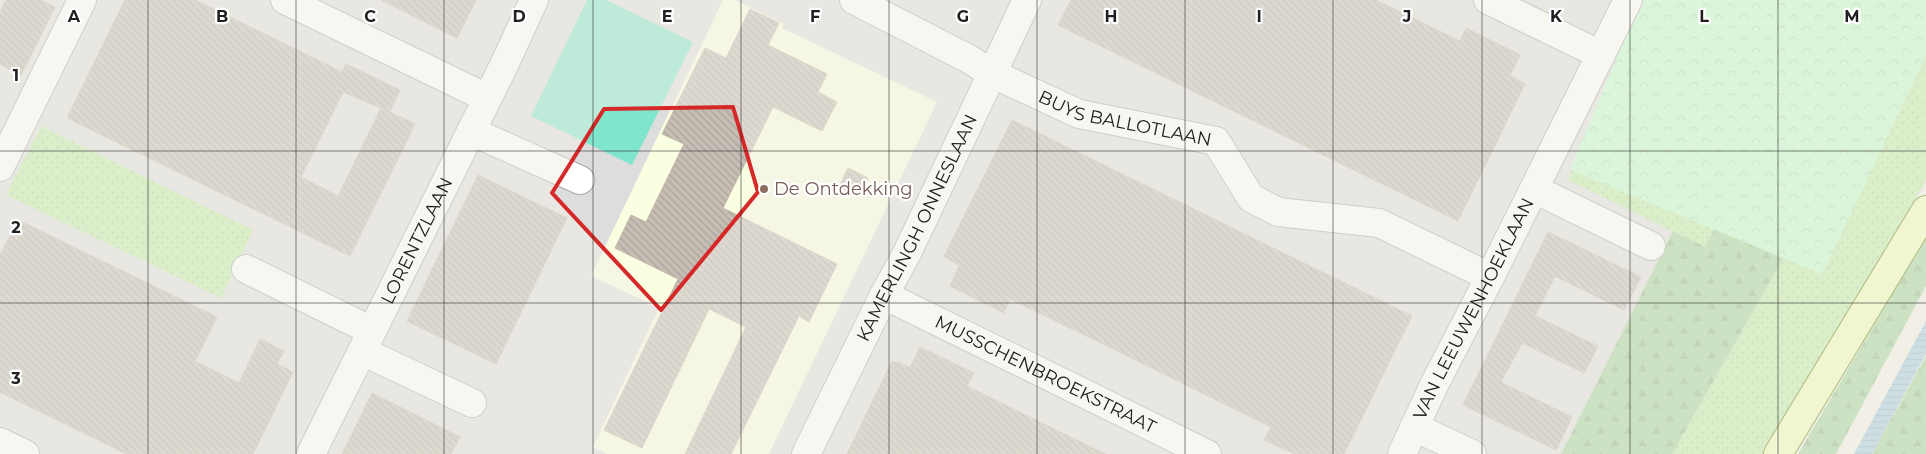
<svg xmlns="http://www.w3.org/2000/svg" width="1926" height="454" font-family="Montserrat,sans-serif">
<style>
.residential{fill:#dedddd}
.education{fill:#fbffe1}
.grass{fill:url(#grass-dots)}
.forest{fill:url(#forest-firs)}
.park{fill:url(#park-crowns)}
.pitch{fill:#7fe5cb}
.water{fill:url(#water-rules)}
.building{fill:url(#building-back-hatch);stroke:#c4b8a7;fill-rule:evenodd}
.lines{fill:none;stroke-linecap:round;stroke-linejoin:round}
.street-casing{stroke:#a7a7a7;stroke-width:30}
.secondary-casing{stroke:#607e00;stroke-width:30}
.street{stroke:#fff;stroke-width:28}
.secondary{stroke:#f1feb7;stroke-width:28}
.marked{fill:none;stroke:#d62828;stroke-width:4;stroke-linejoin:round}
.grid{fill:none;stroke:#202020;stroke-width:1;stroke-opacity:0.55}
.education-dot{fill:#8d6e63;stroke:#fff;stroke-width:2}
.labels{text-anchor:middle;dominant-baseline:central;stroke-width:4.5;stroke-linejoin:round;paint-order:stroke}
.street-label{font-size:18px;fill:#202020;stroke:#fff}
.education-label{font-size:18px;fill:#785e54;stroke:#fff;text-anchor:start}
.grid-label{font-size:16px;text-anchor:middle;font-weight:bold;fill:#202020;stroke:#fff;stroke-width:4.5;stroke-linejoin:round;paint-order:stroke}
</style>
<defs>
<pattern id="grass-dots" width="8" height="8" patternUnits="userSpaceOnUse" patternTransform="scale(1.25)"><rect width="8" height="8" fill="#c2eea9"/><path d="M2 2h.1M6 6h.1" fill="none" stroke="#a6cc91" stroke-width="1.8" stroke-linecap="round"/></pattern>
<pattern id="forest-firs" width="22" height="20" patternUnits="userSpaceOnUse" patternTransform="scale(1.25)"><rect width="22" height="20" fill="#a2d398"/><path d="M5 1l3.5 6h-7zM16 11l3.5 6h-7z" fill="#8bb583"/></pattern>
<pattern id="park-crowns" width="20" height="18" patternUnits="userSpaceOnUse" patternTransform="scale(1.25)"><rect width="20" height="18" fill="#c1fdce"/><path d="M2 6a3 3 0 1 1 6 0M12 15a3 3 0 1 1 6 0" fill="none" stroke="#a6d9b1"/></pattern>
<pattern id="water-rules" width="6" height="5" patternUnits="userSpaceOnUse" patternTransform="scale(1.25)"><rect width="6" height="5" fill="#a4cbe1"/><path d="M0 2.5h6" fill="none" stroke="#8daec1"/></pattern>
<pattern id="building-back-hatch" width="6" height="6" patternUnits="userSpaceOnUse" patternTransform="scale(1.25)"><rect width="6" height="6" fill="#c6beb5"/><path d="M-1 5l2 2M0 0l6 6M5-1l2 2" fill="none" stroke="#aaa39b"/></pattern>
</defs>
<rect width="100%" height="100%" fill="#f1efe6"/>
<path class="residential" d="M0,0H1926V183L1769,454H0Z"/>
<path class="education" d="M723,0H735L784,24L782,28L937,102L769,454H607L593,447L659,308L591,276Z"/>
<g class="grass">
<path d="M1654,0H1926V180L1862,290L1800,389L1762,454H1672L1890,70C1892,64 1895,58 1895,52C1896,33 1882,15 1863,14C1850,13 1834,22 1824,29L1705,247L1568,180L1595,119Z"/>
<path d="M41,126L253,230L221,298L6,195Z"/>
</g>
<g class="forest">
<path d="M1824,29L1890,70L1672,454H1561L1673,231L1705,247Z"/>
<path d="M1926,237V286L1836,454H1798Z"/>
<path d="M1926,356V454H1872Z"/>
</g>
<path class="park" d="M1641,0H1926V56L1822,274L1570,170Z"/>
<path class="pitch" d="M587,0H606L693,42L632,165L531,116Z"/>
<path class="water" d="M1926,321V354L1872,454H1854Z"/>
<g class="building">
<path d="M6,0H40L55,7L21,75L0,64V13Z"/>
<path d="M125,0H195L342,72L346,64L400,90L390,111L382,108L415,124L350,256L67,118ZM343,92L381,108L338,196L301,177Z"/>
<path d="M381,0H476L457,38Z"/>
<path d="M1071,0H1376L1460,41L1466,28L1520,55L1510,75L1525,84L1458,221L1058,25Z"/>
<path d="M750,9L779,23L768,45L827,74L818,92L837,102L822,131L773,107L723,208L837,264L809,322L799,316L731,454H685L746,327L709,309L642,448L604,430L678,279L615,248L631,215L646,222L684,144L662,134L705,48L726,58Z"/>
<path d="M1012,120L1412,316L1344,454H1295L1264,440L1271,427L1107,346L1010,299L1004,313L950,286L959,266L944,256Z"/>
<path d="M848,168L868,178L859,196L839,187Z"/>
<path d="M478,175L567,218L496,364L407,321Z"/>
<path d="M18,220L217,317L195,361L239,383L260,339L284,351L277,364L293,372L253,454H126L0,392V255Z"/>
<path d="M1548,232L1641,277L1624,310L1555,276L1535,316L1598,346L1584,373L1522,343L1501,382L1572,417L1556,450L1463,405Z"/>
<path d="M920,347L974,373L967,386L1105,454H847L892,361L897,363L898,362L910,368Z"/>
<path d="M372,393L460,437L451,454H342Z"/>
</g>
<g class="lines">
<defs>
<g id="street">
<path d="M285,0L487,98"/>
<path id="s1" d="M854,0L969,59L991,73L1079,114L1216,141L1251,198L1278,212L1379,223L1490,277"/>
<path d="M1488,0L1601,55"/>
<path d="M471,131L580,180"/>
<path d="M0,167L82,0"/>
<path d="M1534,189L1651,246"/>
<path d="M246,269L372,331"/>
<path id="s2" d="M884,295L1207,454"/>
<path d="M362,351L472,403"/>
<path d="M1414,427L1472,454"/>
<path d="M0,442L25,454"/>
<path id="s3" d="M311,454L505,63L534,0"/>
<path id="s4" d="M806,454L884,295L907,253L1027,0"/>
<path id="s5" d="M1402,454L1435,383L1490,277L1628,0"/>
</g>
<path id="secondary" d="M1778,454L1926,210"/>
</defs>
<use href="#street" class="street-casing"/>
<use href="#secondary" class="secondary-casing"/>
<use href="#street" class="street"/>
<use href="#secondary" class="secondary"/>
</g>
<path d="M0 0H1926V454H0ZM733,107L758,192L661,310L552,193L604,109Z" fill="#f1efe6" fill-opacity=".55" fill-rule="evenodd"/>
<path class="marked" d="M733,107L758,192L661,310L552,193L604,109Z"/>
<path class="grid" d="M148,0V454M296,0V454M444,0V454M593,0V454M741,0V454M889,0V454M1037,0V454M1185,0V454M1333,0V454M1482,0V454M1630,0V454M1778,0V454M0,151H1926M0,303H1926"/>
<circle class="education-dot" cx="764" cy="189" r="5"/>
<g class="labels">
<g class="street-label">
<text stroke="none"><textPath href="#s1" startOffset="298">BUYS BALLOTLAAN</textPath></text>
<text stroke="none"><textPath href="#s4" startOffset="252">KAMERLINGH ONNESLAAN</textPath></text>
<text stroke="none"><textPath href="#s3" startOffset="238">LORENTZLAAN</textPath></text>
<text stroke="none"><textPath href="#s5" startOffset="162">VAN LEEUWENHOEKLAAN</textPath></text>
<text stroke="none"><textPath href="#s2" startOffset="180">MUSSCHENBROEKSTRAAT</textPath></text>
</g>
<g class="education-label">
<text x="774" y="189">De Ontdekking</text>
</g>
</g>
<g class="grid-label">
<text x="74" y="22">A</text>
<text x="222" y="22">B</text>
<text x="370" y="22">C</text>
<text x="519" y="22">D</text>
<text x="667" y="22">E</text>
<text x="815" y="22">F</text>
<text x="963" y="22">G</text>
<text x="1111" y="22">H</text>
<text x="1259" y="22">I</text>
<text x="1407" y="22">J</text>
<text x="1556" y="22">K</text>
<text x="1704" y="22">L</text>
<text x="1852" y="22">M</text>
<text x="16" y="81">1</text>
<text x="16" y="233">2</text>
<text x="16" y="384">3</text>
</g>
</svg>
